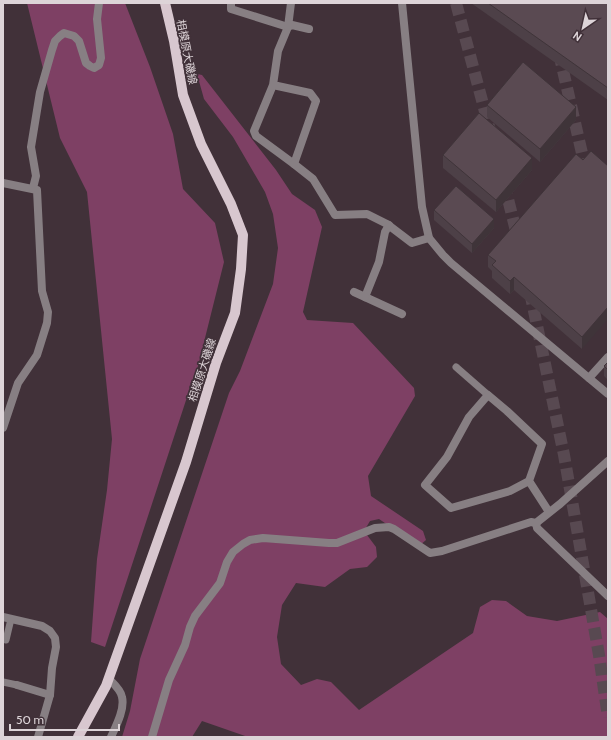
<svg xmlns="http://www.w3.org/2000/svg" width="611" height="740" font-family="Cabin,'Noto Sans JP',sans-serif">
<style>
.green{fill:#7e4064}
.lines{fill:none;stroke-linecap:round;stroke-linejoin:round}
.highway-tunnel{stroke:#584951;stroke-width:12;stroke-dasharray:12 6;stroke-linecap:butt}
.lane{stroke:#877f83;stroke-width:7}
.street{stroke:#877f83;stroke-width:8}
.primary{stroke:#d8c7cf;stroke-width:10}
.wall{fill:#4d4047}
.shaded-wall{fill:#3f3439}
.building{fill:#5a4a52;stroke:#3f3439}
.labels{text-anchor:middle;dominant-baseline:central;stroke-width:3.5;stroke-linejoin:round;paint-order:stroke}
.street-label{font-size:11px;fill:#ddd4d8;stroke:#413139}
</style>
<rect width="100%" height="100%" fill="#413139"/>
<g class="green">
<path d="M27,3H125L150,67L173,134L183,189L215,223L224,262L198,366L191,385L105,647L91,642L97,559L107,490L112,439L87,192L60,138Z"/>
<path d="M197,74L202,75L276,170L292,194L315,210L322,227L303,312L307,320L353,323L414,388L415,396L368,476L371,496L423,531L426,540L419,546L379,519L370,521L364,531L376,547L377,557L367,567L350,569L325,587L296,583L282,605L277,637L281,664L301,685L317,679L331,682L359,710L473,633L480,607L492,600L506,601L527,616L557,621L600,612L608,619V737H248L202,721L192,737H122L130,711L140,659L229,393L240,371L273,284L278,248L273,214L265,192L233,137L204,99Z"/>
</g>
<g class="lines">
<g class="highway-tunnel">
<path d="M456,3L491,134"/>
<path d="M559,53L587,175"/>
<path d="M504,183L518,239"/>
<path d="M530,292L564,455L599,655L608,717"/>
</g>
<g class="lane">
<path d="M456,367L488,395"/>
<path d="M6,640L11,619"/>
<path d="M3,682L17,685"/>
</g>
<g class="street">
<path d="M231,3V9L288,27L278,51L273,85L254,131L256,136L294,164L316,101L310,93L273,85"/>
<path d="M291,3L288,27L292,25L309,29"/>
<path d="M402,3L422,207L429,238L443,255L451,263L608,394"/>
<path d="M294,164L313,179L335,215L367,214L387,224L412,243L429,238"/>
<path d="M3,183L37,190L42,291L48,312L47,323L37,355L18,383L3,428"/>
<path d="M33,188L36,176L31,147L40,92L52,50L55,41L60,36L64,33L74,36L79,41L86,63L90,66L94,68L99,65L101,58L97,19L99,3"/>
<path d="M389,225L385,232L379,262L365,297L402,314"/>
<path d="M354,292L365,297"/>
<path d="M589,378L608,357"/>
<path d="M529,481L510,491L451,508L425,485L447,457L469,417L488,395L507,411L542,444L529,481L549,512"/>
<path d="M536,523L537,528L608,596"/>
<path d="M3,617L42,626L50,631L55,638L56,647L52,668L50,695L38,737"/>
<path d="M109,679C114,684 121,690 122,697C125,709 116,726 111,737"/>
<path d="M17,685L50,695"/>
<path d="M152,737L169,680L185,645L190,627L195,616L220,583L227,562L233,552L243,544L250,540L263,538L329,543H337L375,528L389,527L394,529L430,553L442,551L531,522L536,523L560,504L608,461"/>
</g>
<path class="primary" d="M78,737L106,686L186,462L216,363L235,313L241,269L243,235L231,204L201,144L183,95L174,41L165,3"/>
</g>
<g class="wall">
<path d="M471,3H608V100Z"/>
<path d="M487,105L576,120L540,162L487,117Z"/>
<path d="M443,155L532,170L496,212L443,168Z"/>
<path d="M583,160L582,349L514,290L510,294L492,278V271L488,267V255Z"/>
<path d="M434,210L494,228L472,253L434,220Z"/>
<path d="M608,362V380L604,376V366Z"/>
</g>
<g class="shaded-wall">
<path d="M576,107V120L540,162V149Z"/>
<path d="M532,158V170L496,212V200Z"/>
<path d="M494,219V228L472,253V244Z"/>
<path d="M514,277V290L510,294V281Z"/>
<path d="M608,307V319L582,349V337Z"/>
</g>
<g class="building">
<path d="M488,3H608V88Z"/>
<path d="M523,62L576,107L540,149L487,105Z"/>
<path d="M479,113L532,158L496,200L443,155Z"/>
<path d="M591,151L608,166V307L582,337L514,277L510,281L492,265L496,261L488,255L576,154L583,160Z"/>
<path d="M456,186L494,219L472,244L434,210Z"/>
<path d="M608,362V370L604,366Z"/>
</g>
<g class="labels">
<g class="street-label">
<text transform="translate(187 52) rotate(79)">相模原大磯線</text>
<text transform="translate(202 370) rotate(-72)">相模原大磯線</text>
</g>
</g>
<rect width="611" height="740" fill="none" stroke="#ddd4d8" stroke-width="8"/>
<g transform="translate(583 28) rotate(214)" stroke="#413139" stroke-width="3" paint-order="stroke">
<path d="M0-3L7 15L0 10L-7 15Z" fill="#ddd4d8"/>
<text y="-6" font-size="11" font-weight="bold" text-anchor="middle" fill="#ddd4d8">N</text>
</g>
<path d="M10 724v6h109v-6" fill="none" stroke="#ddd4d8" stroke-width="2"/>
<text x="16" y="724" font-size="12" fill="#ddd4d8" stroke="#413139" stroke-width="3" paint-order="stroke">50 m</text>
</svg>
